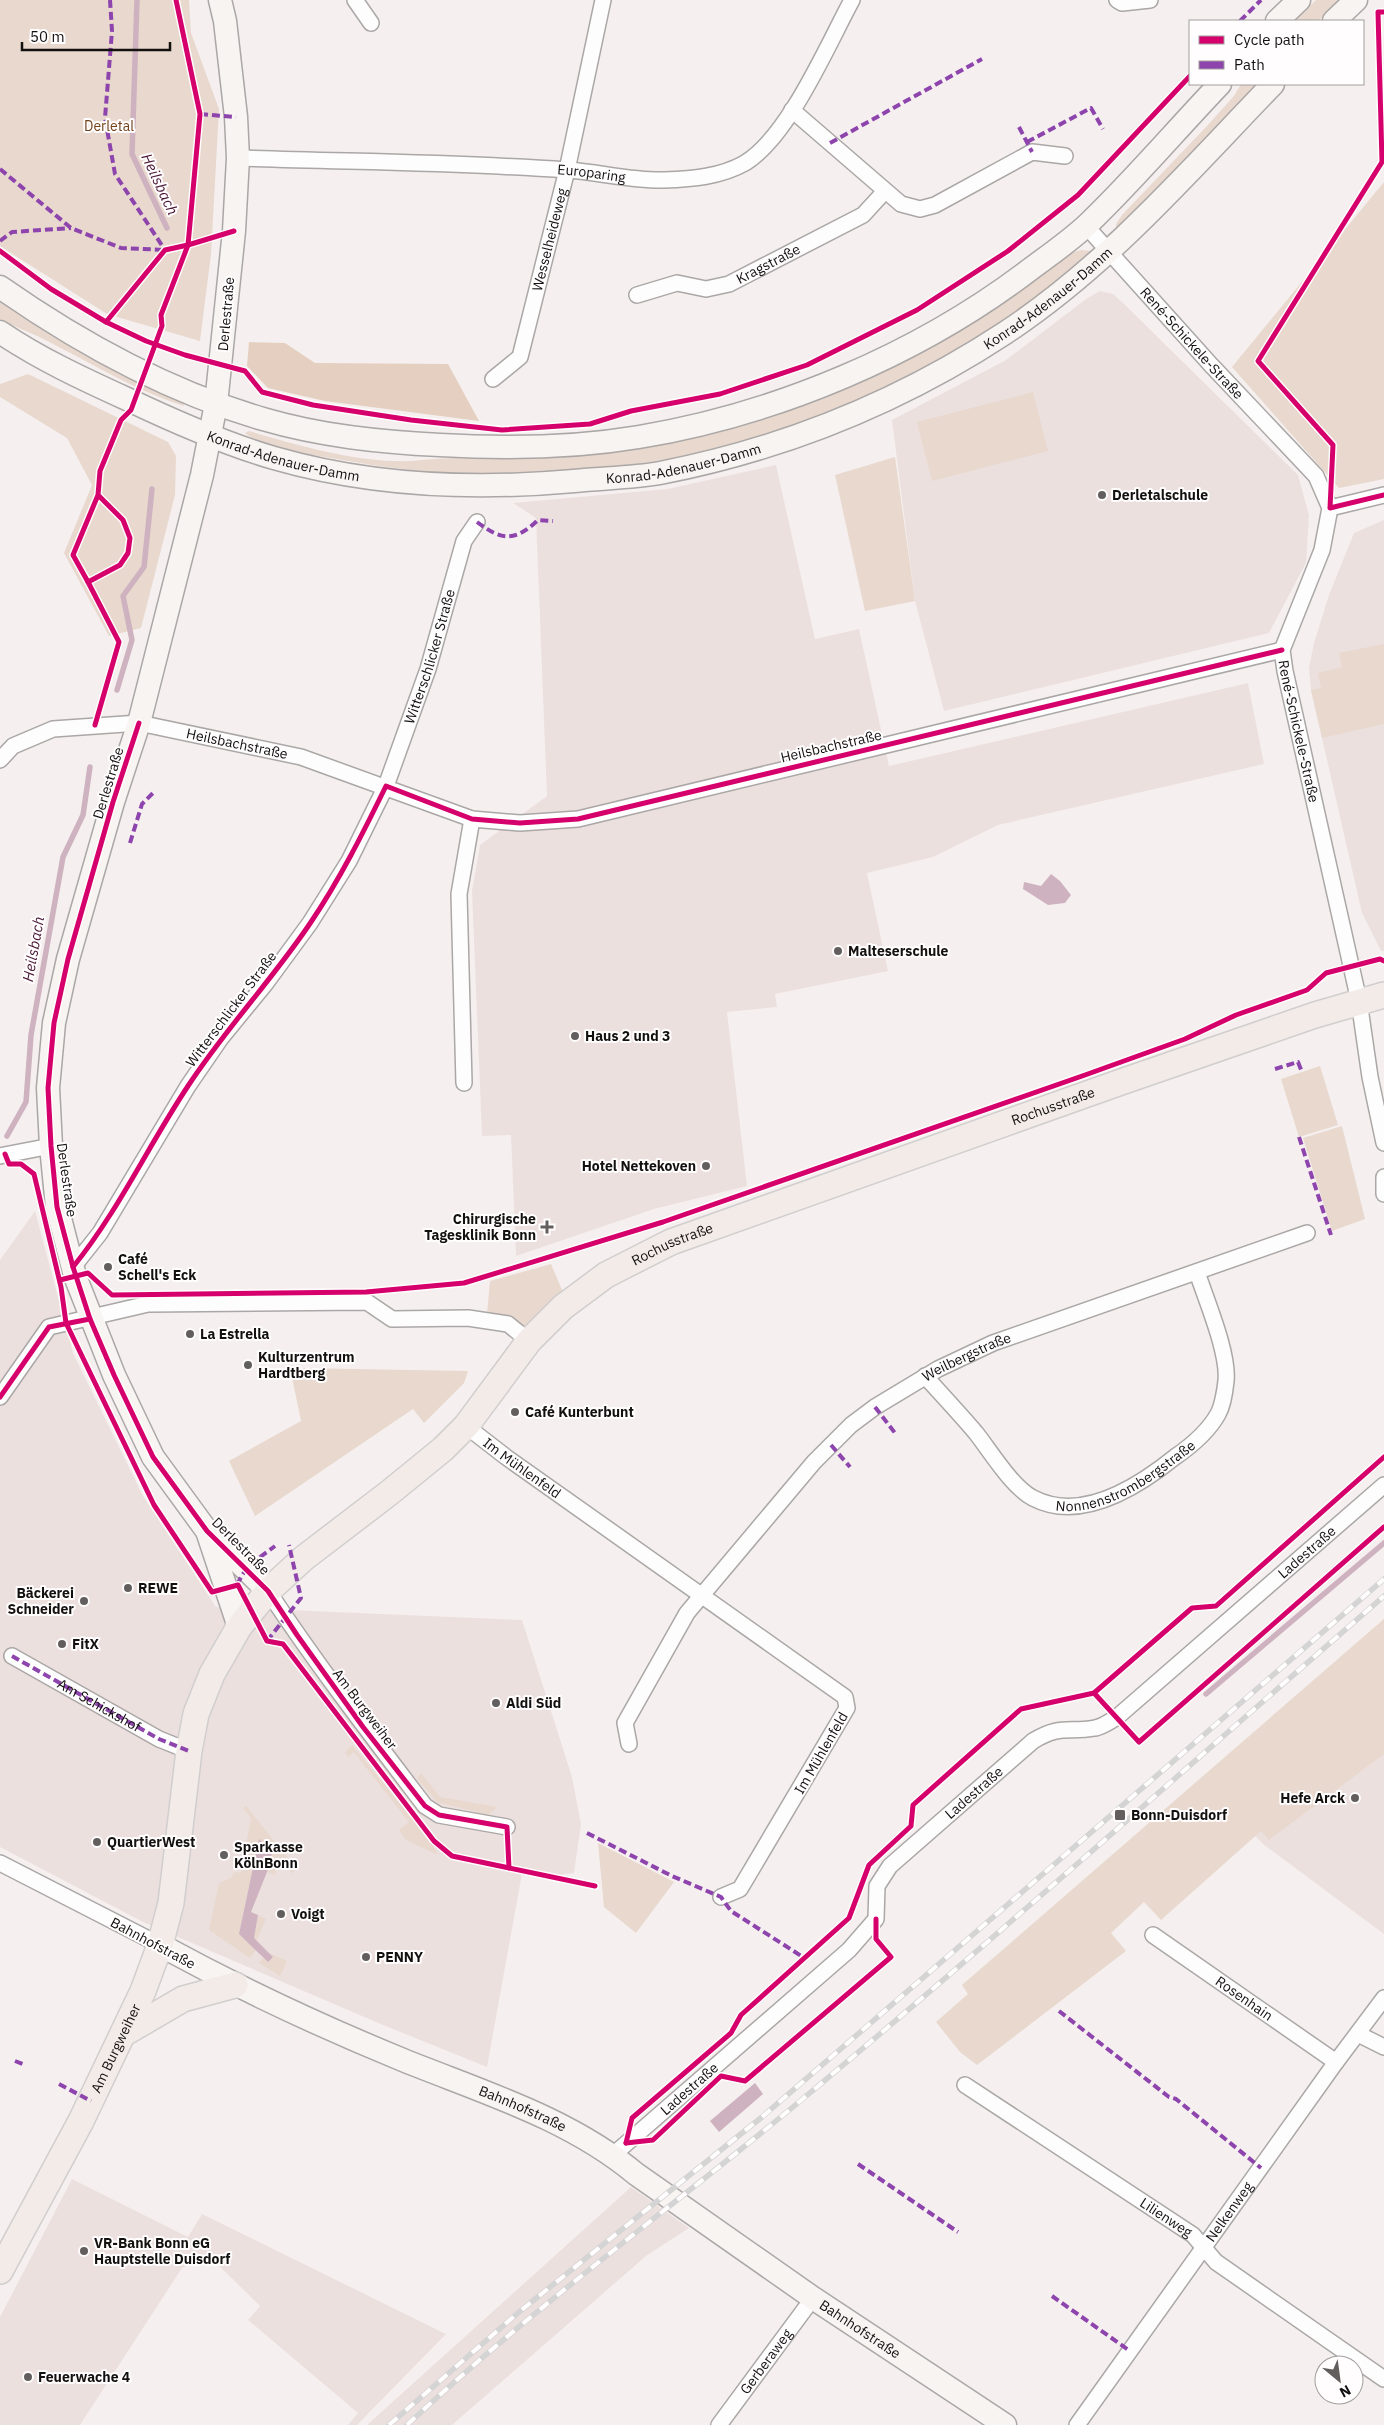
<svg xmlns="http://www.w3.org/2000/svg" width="1384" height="2425" font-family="'IBM Plex Sans',sans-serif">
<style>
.built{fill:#ece0de}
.green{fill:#e8d8cd}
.forest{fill:#e4cfc0}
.water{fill:#cfb2c0}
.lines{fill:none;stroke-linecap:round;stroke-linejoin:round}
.stream{stroke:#cfb2c0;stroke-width:5.5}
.street-casing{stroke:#aaa7a6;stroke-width:18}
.secondary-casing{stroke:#aaa7a6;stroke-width:25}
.primary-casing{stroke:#d0cece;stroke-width:28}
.street{stroke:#fefdfd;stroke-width:15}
.secondary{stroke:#f8f4f2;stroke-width:22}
.primary{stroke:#f3ebe7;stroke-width:25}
.rail-casing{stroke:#d5d4d4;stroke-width:5.5}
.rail{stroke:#fffdfd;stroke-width:4;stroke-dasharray:11;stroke-linecap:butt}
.quiet{stroke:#8e44ad;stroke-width:4;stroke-dasharray:8 4;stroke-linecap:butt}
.cycleway-casing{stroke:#fffdfd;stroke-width:8}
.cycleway{stroke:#d6006c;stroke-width:5}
.poi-dot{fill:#625e5e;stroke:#fffdfd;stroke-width:2}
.labels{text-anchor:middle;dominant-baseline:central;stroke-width:4;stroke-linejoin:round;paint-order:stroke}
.park-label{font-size:14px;fill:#72431a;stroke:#fffdfd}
.street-label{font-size:14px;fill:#131010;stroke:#fffdfd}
.poi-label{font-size:14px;font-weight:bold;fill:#131010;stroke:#fffdfd;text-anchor:start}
.water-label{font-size:15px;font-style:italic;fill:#491836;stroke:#fffdfd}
</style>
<rect width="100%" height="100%" fill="#f5f0ef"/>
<g class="built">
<path d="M1100,291L1113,294L1122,302L1298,475L1309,515L1306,563L1269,633L944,711L915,601L892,420L1006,360L1086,299Z"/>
<path d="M776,465L815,639L859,629L889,766L1248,683L1264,764L998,825L933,857L867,873L888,971L775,994L777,1007L727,1012L747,1186L654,1209L516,1256L511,1135L482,1136L472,891L480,845L547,796L536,518L513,503L667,489Z"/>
<path d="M1384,520V951H1381L1362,913L1311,690L1309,668L1314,643L1329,595L1354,533Z"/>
<path d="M35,1211L73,1353L143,1496L216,1607L522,1620L572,1777L581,1824L574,1873L559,1875L523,1868L487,2067L383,2025L143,1922L0,1847V1260Z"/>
<path d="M1384,1639V1934L1263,1844L1234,1815Z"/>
<path d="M72,2179L188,2237L202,2214L446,2334L357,2425H348L358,2413L248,2320L260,2306L209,2256L182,2268L80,2425H0V2317Z"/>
<path d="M631,2187L689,2228L646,2256L452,2425H367Z"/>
</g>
<g class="green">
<path d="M0,0H189L191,33L219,109L211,254L200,341L107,314L0,246Z"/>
<path d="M1316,0H1339L1318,21H1294Z"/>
<path d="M1241,84H1256L1171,175L1116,229V224L1122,215L1207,126L1234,96Z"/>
<path d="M1384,182V479L1339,488L1232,367Z"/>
<path d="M1081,250L1092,251C1071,276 1026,305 998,324C812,449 575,501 354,462C327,457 265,450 245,433L249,431C292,444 349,460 394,461C414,462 435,458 455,458C612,461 758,436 899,364C958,333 1012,292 1067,254Z"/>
<path d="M0,301L69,345L183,402L184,406C120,386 66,345 4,322L0,319Z"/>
<path d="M28,374L168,442L176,456L175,495L141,628L109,636L64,553L92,485L67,438L0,397V384Z"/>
<path d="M1033,392L1048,451L932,481L917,422Z"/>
<path d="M895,457L915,601L865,611L835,475Z"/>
<path d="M1384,644V724L1322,738L1311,690L1321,688L1318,673L1342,667L1339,653Z"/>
<path d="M1320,1066L1338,1125L1299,1137L1281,1079Z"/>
<path d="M1342,1126L1365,1219L1332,1231L1303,1138Z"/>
<path d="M551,1264L565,1297L526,1331L487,1314L490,1281Z"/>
<path d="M290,1368H297L468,1371L464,1383L424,1423L413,1409L255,1516L229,1461L301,1421Z"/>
<path d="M1384,1619V1754L1269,1840L1261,1831L1161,1920L1144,1902L1111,1933L1126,1951L977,2065L960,2052L936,2022L968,1994L962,1985Z"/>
<path d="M352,1745L431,1842L438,1855L406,1840L399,1830L409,1822L354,1752L348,1757L345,1752Z"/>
<path d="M421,1773L440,1797L497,1807L488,1815L437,1802L417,1778Z"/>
<path d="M246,1806L295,1867L293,1874L279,1858L275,1875L267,1872L272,1853L259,1839L239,1934L256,1950L250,1958L209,1930L219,1883L231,1878L235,1872L241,1873L251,1818L243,1808Z"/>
<path d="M598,1843L674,1882L636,1933L604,1907Z"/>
<path d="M258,1915L266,1919L256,1942L254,1938Z"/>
<path d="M269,1953L287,1961L280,1976L259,1963L263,1958L268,1962L273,1957Z"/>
</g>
<path class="forest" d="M249,342L285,343L315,363L448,364L479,421L325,401L268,388L247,366Z"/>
<g class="water">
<path d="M1051,874L1060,881L1071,895L1065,903L1048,905L1023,889L1024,882L1041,886Z"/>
<path d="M259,1839L272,1853L267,1872L251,1912L258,1915L254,1938L273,1957L268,1962L239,1934Z"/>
<path d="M755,2083L763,2094L719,2132L710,2121Z"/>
</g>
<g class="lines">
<g class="stream">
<path d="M137,0L132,154L167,228"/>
<path d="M117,690L132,640L123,596L144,567L152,489"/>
<path d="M7,1136L26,1102L31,1035L63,857L83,815L90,767"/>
<path d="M1206,1694L1384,1543"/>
</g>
<defs>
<g id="street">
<path d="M355,0L371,23"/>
<path d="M1117,0L1122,3L1150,0"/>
<path d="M792,110L901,204L920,209L935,205L1032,152L1065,156"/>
<path id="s1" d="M238,158C347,162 457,162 567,170C599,172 632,181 664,180C692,179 720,177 745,163C789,136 827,46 852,0"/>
<path id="s2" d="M1086,226L1211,365L1316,476L1330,508L1322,550L1282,650L1285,671L1359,1001L1370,1077L1384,1143"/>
<path id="s3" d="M637,295L677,283L706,289L729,284L863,215L885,191"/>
<path id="s4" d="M493,379L520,357L567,170L603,0"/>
<path d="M1330,508L1384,495"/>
<path id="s5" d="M0,760L13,746L53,729L139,723L301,757L472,819L520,823L578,819L1282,650"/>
<path d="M464,1083L459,894L472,819"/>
<path d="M0,1156L51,1146"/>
<path d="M1384,1177V1194"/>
<path id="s6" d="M73,1267L100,1233L188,1086L221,1038L266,983L310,923L349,861L386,786L428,669L464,541L477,522"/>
<path id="s7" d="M925,1376C942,1395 960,1414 976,1433C991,1452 1012,1487 1033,1498C1081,1523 1139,1486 1175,1457C1191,1446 1208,1432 1218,1414C1222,1407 1225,1391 1226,1381C1229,1353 1206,1300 1197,1272"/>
<path d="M0,1397L49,1327L148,1304L367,1302L392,1319L468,1318L508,1324L529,1341"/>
<path id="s8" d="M466,1426L506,1457L845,1697L847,1708L740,1889L721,1897"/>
<path d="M268,1591C317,1665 371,1735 425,1806L439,1815L507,1827"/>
<path id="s9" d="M12,1656L159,1739L189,1751"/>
<path id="s10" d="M629,1744L625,1723L687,1613L814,1462L851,1425L875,1407L938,1369L993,1343L1307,1233"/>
<path d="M0,1863L160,1945"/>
<path id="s11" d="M1153,1935L1336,2062"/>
<path d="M1358,2034L1384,2047"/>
<path id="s12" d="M965,2085L1193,2235L1216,2262L1384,2379"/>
<path id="s13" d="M613,2155L849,1950L876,1919L877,1886L890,1866L1033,1741C1061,1724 1068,1733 1095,1728C1102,1727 1110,1721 1116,1718L1384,1485"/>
<path id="s14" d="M719,2425L813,2298"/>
<path id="s15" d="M1077,2425L1336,2062L1384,1998"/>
</g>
<g id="secondary">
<path d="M220,0L225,21L236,117L238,158L234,231L216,404L202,475L139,723L113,802L68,959L54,1023L48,1088L51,1146L57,1207L75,1276L114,1375L153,1457L207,1531L268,1591"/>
<path d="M1277,21L1299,0"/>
<path d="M1334,21L1356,0"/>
<path d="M0,287C80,343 170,392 263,419C321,436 380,442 440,445C506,449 573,448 639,437C777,414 917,355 1028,271C1048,256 1070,241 1088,224C1134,180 1176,130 1220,84"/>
<path id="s16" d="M0,332C40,359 83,379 127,399C175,422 223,443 274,458C371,486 474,490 574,481C602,478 632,478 660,473C783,449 900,402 1005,333C1108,265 1188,172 1273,84"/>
<path d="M208,1534L239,1627"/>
<path id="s17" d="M160,1945C239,1988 320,2026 403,2060C482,2092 569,2118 636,2174L813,2298L1005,2425"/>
</g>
<g id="primary">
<path d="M123,2034L183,1999L235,1985"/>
<path id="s18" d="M0,2271L81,2121L143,1991L160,1945L171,1903L189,1751L196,1714L212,1674L239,1627L268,1591L304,1558L389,1493L443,1449L466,1426L529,1341L563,1307L606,1275L671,1242L1121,1082L1315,1015L1384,995"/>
</g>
</defs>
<use href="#street" class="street-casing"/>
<use href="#secondary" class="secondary-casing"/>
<use href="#primary" class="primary-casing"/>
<use href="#street" class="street"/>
<use href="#secondary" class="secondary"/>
<use href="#primary" class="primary"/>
<defs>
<g id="rail">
<path d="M389,2425L519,2312L762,2117L1384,1579"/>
<path d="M407,2425C531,2309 669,2210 799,2102C997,1937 1189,1765 1384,1596"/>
</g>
</defs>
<use href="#rail" class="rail-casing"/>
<use href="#rail" class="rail"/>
<g class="quiet">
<path d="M110,0L112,31L105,118L115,174L165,250"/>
<path d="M1240,21L1261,0"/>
<path d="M200,114L236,117"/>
<path d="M1019,127L1032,152"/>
<path d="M1027,142L1091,108L1103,129"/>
<path d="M830,143L982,59"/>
<path d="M0,169L71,228L121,248L165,250"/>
<path d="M0,241L12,232L71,228"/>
<path d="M477,522C501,540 514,543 538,520L553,521"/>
<path d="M130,843L142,804L154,792"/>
<path d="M1275,1069L1298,1062L1302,1072"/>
<path d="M1299,1137L1331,1235"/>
<path d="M875,1407L895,1433"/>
<path d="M831,1445L850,1467"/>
<path d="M238,1585C241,1569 262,1556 275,1546"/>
<path d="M267,1641L301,1598L289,1545"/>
<path d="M12,1656L159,1739L189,1751"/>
<path d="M587,1833L672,1876L721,1897L731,1911L806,1959"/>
<path d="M1059,2011L1169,2097L1176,2099L1261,2168"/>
<path d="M15,2061L25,2065"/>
<path d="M59,2084L91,2101"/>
<path d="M858,2164L958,2232"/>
<path d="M1052,2296L1130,2351"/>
</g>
<defs>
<g id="cycleway">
<path d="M1384,12H1378L1382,162L1258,361L1333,445L1330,508L1384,495"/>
<path d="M0,251L51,289L106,322L146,341L185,355L245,371L262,392L313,405L411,420L502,430L590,424L631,411L720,394L807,365L917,310L1008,251L1078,195L1190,76"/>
<path d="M106,322L165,250L188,245L234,231"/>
<path d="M98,495L123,520L130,538L128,553L120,565L88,582L73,555L98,495L100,471L121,420L131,410L162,326L161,315L188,245L200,114L176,0"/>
<path d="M88,582L119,642L95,725"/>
<path d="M139,723L113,802L68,959L54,1023L48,1088L51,1146L57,1207L73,1267L90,1319L114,1375L153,1457L207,1531L268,1591L297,1635L363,1727L425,1806L439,1815L507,1827L509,1868"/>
<path d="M5,1154L9,1164H21L34,1174L61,1287L66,1323L154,1505L212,1592L238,1585L267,1641L283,1644L434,1841L452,1856L595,1886"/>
<path d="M73,1267C119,1210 148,1146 188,1086C226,1028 273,979 311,922C340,879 363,833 386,786L472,819L520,823L578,819L1282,650"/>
<path d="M60,1280L88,1273L112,1295L366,1292L464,1283L663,1222L1085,1075L1185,1039L1236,1015L1307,990L1326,973L1380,959L1384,961"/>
<path d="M0,1397L49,1327L90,1319"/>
<path d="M1094,1693L1139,1742L1384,1527"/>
<path d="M626,2143L632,2118L731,2033L741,2015L849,1918L869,1865L911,1826L913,1805L1021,1709L1094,1693L1192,1608L1216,1606L1384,1457"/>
<path d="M626,2143L653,2140L721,2076L745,2081L891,1957L876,1939V1919"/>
</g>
</defs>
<use href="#cycleway" class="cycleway-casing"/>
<use href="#cycleway" class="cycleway"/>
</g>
<g class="poi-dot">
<circle cx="1102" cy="495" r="5"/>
<circle cx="838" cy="951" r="5"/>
<circle cx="575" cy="1036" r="5"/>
<circle cx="706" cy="1166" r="5"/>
<path d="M544.5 1219.5h5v5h5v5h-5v5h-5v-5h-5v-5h5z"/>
<circle cx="108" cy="1267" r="5"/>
<circle cx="190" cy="1334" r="5"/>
<circle cx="248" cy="1365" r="5"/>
<circle cx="515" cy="1412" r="5"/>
<circle cx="128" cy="1588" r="5"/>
<circle cx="84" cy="1601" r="5"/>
<circle cx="62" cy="1644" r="5"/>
<circle cx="496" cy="1703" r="5"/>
<circle cx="1355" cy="1798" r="5"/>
<rect x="1114" y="1809" width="12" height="12" rx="2.5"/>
<circle cx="97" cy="1842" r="5"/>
<circle cx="224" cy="1855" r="5"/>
<circle cx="281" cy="1914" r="5"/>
<circle cx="366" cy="1957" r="5"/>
<circle cx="84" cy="2251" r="5"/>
<circle cx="28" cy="2377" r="5"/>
</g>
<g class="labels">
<g class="park-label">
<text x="109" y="126">Derletal</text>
</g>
<g class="street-label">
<text stroke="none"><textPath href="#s1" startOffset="354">Europaring</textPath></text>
<text stroke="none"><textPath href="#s4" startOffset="156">Wesselheideweg</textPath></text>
<text stroke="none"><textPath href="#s3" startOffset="139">Kragstraße</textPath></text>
<text stroke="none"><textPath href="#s16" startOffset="1121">Konrad-Adenauer-Damm</textPath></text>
<text transform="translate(226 314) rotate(-85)">Derlestraße</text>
<text stroke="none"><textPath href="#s2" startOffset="158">René-Schickele-Straße</textPath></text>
<text stroke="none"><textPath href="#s16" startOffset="311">Konrad-Adenauer-Damm</textPath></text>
<text stroke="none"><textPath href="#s16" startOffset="716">Konrad-Adenauer-Damm</textPath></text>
<text stroke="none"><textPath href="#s6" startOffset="712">Witterschlicker Straße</textPath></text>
<text stroke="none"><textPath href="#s2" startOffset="608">René-Schickele-Straße</textPath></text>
<text stroke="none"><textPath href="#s5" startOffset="249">Heilsbachstraße</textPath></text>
<text transform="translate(831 746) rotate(-13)">Heilsbachstraße</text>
<text transform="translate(108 783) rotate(-73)">Derlestraße</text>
<text transform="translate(231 1009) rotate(-53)">Witterschlicker Straße</text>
<text stroke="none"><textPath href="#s18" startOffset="1685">Rochusstraße</textPath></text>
<text transform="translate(67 1180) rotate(82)">Derlestraße</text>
<text stroke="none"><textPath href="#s18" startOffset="1280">Rochusstraße</textPath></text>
<text stroke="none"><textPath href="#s10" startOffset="532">Weilbergstraße</textPath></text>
<text stroke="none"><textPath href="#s8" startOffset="70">Im Mühlenfeld</textPath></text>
<text stroke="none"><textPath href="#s7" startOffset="265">Nonnenstrombergstraße</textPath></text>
<text transform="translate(241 1546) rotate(45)">Derlestraße</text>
<text stroke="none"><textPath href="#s13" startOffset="941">Ladestraße</textPath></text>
<text stroke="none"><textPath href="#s9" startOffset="100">Am Schickshof</textPath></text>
<text transform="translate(365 1709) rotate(53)">Am Burgweiher</text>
<text transform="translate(821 1753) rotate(-60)">Im Mühlenfeld</text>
<text stroke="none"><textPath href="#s13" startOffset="522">Ladestraße</textPath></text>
<text transform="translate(153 1943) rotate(28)">Bahnhofstraße</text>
<text stroke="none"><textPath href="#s11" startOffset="111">Rosenhain</textPath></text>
<text stroke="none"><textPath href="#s18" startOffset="251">Am Burgweiher</textPath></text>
<text stroke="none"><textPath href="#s13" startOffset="101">Ladestraße</textPath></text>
<text stroke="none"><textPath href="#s17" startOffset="398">Bahnhofstraße</textPath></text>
<text stroke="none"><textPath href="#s15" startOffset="262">Nelkenweg</textPath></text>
<text stroke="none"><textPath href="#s12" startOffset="241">Lilienweg</textPath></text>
<text stroke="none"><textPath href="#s17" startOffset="802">Bahnhofstraße</textPath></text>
<text stroke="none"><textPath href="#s14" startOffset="79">Gerberaweg</textPath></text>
</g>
<g class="poi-label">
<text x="1112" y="495">Derletalschule</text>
<text x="848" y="951">Malteserschule</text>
<text x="585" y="1036">Haus 2 und 3</text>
<text x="696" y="1166" text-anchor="end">Hotel Nettekoven</text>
<text x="536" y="1219" text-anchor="end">Chirurgische<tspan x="536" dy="16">Tagesklinik Bonn</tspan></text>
<text x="118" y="1259">Café<tspan x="118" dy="16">Schell's Eck</tspan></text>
<text x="200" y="1334">La Estrella</text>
<text x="258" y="1357">Kulturzentrum<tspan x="258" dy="16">Hardtberg</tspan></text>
<text x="525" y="1412">Café Kunterbunt</text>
<text x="138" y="1588">REWE</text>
<text x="74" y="1593" text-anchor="end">Bäckerei<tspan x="74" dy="16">Schneider</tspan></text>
<text x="72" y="1644">FitX</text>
<text x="506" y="1703">Aldi Süd</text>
<text x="1345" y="1798" text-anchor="end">Hefe Arck</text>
<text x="1131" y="1815">Bonn-Duisdorf</text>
<text x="107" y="1842">QuartierWest</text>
<text x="234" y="1847">Sparkasse<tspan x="234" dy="16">KölnBonn</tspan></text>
<text x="291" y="1914">Voigt</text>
<text x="376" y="1957">PENNY</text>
<text x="94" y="2243">VR-Bank Bonn eG<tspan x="94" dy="16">Hauptstelle Duisdorf</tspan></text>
<text x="38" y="2377">Feuerwache 4</text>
</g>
<g class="water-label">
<text transform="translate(160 184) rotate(65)">Heilsbach</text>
<text transform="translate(33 949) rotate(-80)">Heilsbach</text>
</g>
</g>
<rect x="1189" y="20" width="175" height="65" fill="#fffdfd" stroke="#a19e9e"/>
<rect x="1199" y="36" width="25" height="8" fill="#d6006c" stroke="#a19e9e"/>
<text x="1234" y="45" font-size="15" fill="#131010">Cycle path</text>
<rect x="1199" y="61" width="25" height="8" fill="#8e44ad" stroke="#a19e9e"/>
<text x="1234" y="70" font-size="15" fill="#131010">Path</text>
<g transform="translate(1339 2380) rotate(151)"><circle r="24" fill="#fffdfd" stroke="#a19e9e"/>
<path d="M0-4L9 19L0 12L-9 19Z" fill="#625e5e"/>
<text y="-8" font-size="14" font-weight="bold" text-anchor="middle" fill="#131010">N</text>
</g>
<path d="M22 42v8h148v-8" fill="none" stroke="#131010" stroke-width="2.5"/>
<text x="30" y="42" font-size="15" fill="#131010" stroke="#fffdfd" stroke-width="4" paint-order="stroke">50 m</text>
</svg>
